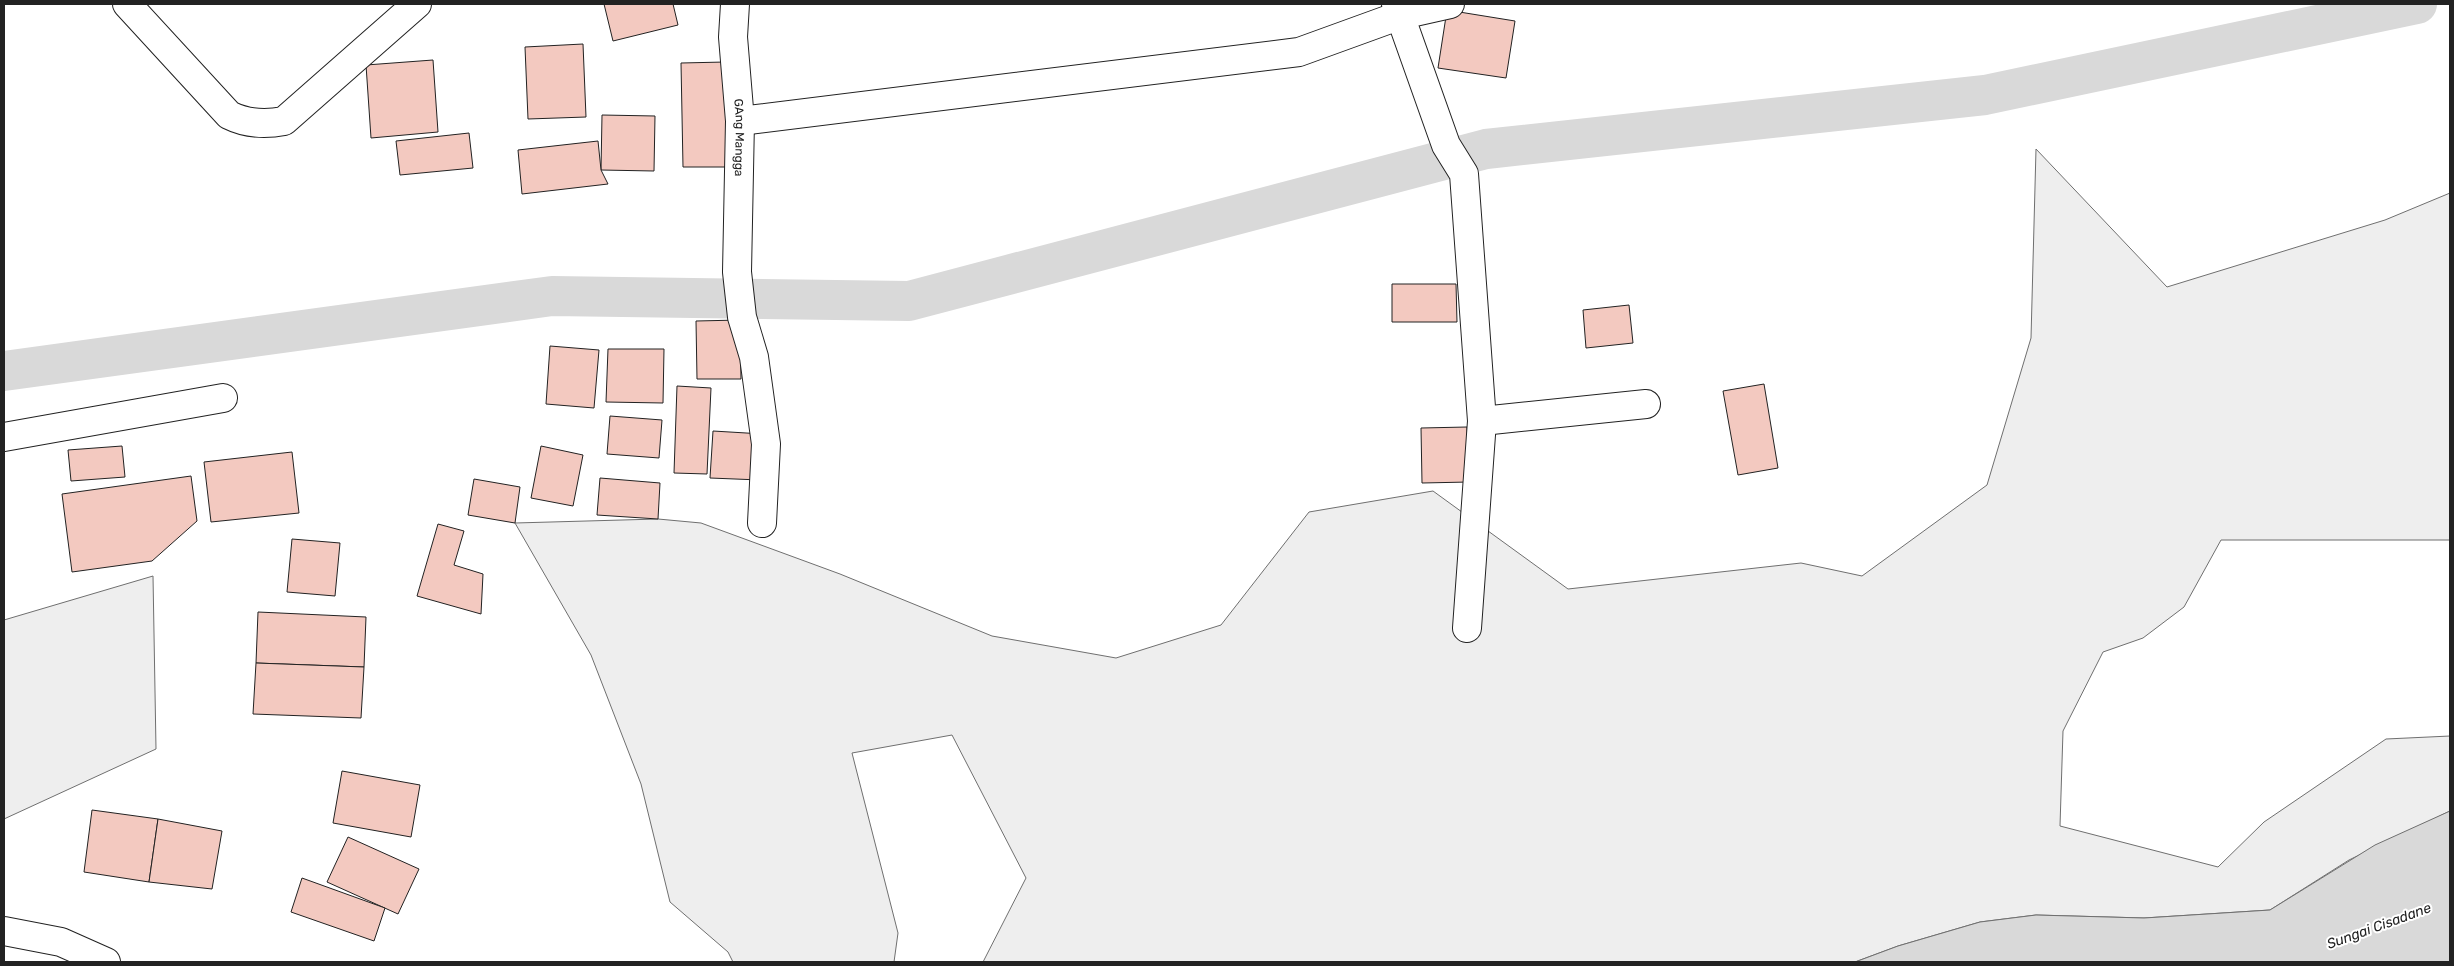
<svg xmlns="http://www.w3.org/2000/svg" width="2454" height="966" font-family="Rubik,sans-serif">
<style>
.green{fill:#eee;stroke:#6f6f6f}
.water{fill:#d9d9d9;stroke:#6f6f6f}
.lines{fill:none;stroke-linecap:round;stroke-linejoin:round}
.canal{stroke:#d9d9d9;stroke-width:40}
.building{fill:#f3c9c0;stroke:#222}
.minor-casing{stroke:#222;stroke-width:30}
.minor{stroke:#fff;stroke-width:28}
.labels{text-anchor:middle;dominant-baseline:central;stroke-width:4;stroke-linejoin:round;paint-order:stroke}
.street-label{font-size:12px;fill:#222;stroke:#fff}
.water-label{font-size:14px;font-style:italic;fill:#222;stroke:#fff}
</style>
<rect width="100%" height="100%" fill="#fff"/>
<g class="green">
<path d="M2036,149L2167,287L2385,220L2450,193V540H2221L2184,607L2143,638L2103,652L2063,731L2060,826L2218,867L2264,822L2386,739L2450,736V811L2349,860L2270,910L2144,918L2036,915L1980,922L1898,946L1855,962H983L1026,878L952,735L852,753L898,933L894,962H733L728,952L670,902L641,784L591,655L515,523L658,519L701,523L840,574L992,636L1116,658L1221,625L1309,512L1433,491L1568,589L1801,563L1862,576L1987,485L2031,338Z"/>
<path d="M153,576L156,749L4,819V620Z"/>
</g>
<path class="water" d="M2450,811V962H1855L1898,946L1980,922L2036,915L2144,918L2270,910L2375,845Z"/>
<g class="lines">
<path class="canal" d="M4,371L552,296L909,301L1486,149L1985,95L2417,4"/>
</g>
<g class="building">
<path d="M604,4H673L678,25L613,41Z"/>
<path d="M1447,10L1515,21L1506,78L1438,68Z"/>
<path d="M583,44L586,117L528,119L525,47Z"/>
<path d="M433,60L438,132L371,138L366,65Z"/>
<path d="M725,62L727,167H683L681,63Z"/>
<path d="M602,115L655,116L654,171L601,170Z"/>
<path d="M469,133L473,168L400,175L396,141Z"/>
<path d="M598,141L601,170L608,184L522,194L518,150Z"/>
<path d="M1392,284H1456L1457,322H1392Z"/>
<path d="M1629,305L1633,343L1586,348L1583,310Z"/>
<path d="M740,320L741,379H697L696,321Z"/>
<path d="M550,346L599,350L594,408L546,404Z"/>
<path d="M608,349H664L663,403L606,402Z"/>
<path d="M1764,384L1778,468L1738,475L1723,391Z"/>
<path d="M677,386L711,388L707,474L674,473Z"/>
<path d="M610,416L662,420L659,458L607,454Z"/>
<path d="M1467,427L1469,482L1422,483L1421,428Z"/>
<path d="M713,431L763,434L760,480L710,478Z"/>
<path d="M122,446L125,477L71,481L68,450Z"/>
<path d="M541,446L583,455L573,506L531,498Z"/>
<path d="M292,452L299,513L211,522L204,462Z"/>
<path d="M191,476L197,521L152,561L72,572L62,494Z"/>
<path d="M600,478L660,483L658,519L597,515Z"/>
<path d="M474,479L520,487L515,523L468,515Z"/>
<path d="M438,524L464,531L454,565L483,574L481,614L417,596Z"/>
<path d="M292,539L340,543L335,596L287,592Z"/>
<path d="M258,612L366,617L364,667L256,663Z"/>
<path d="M256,663L364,667L361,718L253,714Z"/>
<path d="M342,771L420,785L411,837L333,823Z"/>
<path d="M92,810L158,819L149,882L84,872Z"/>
<path d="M158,819L222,831L212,889L149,882Z"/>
<path d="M348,837L419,869L398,914L327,882Z"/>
<path d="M302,878L385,908L374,941L291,912Z"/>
</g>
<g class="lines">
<defs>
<g id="minor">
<path d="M127,4L229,115C247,124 264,125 284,121L417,4"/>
<path id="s1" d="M735,4L733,37L740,121L737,272L742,317L754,357L766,444L762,523"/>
<path d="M1396,4L1446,145L1464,174L1482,421L1467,628"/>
<path d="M740,121L1299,52L1401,15L1450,4"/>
<path d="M1482,421L1646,404"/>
<path d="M4,437L223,398"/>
<path d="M4,931L61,942L106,962"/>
</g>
</defs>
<use href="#minor" class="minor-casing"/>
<use href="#minor" class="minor"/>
</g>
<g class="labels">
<g class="street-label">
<text stroke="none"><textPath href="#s1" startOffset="134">GAng Mangga</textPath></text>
</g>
<g class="water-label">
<text transform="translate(2379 926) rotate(-20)">Sungai Cisadane</text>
</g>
</g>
<rect width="2454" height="966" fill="none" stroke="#222222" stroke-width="10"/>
</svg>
